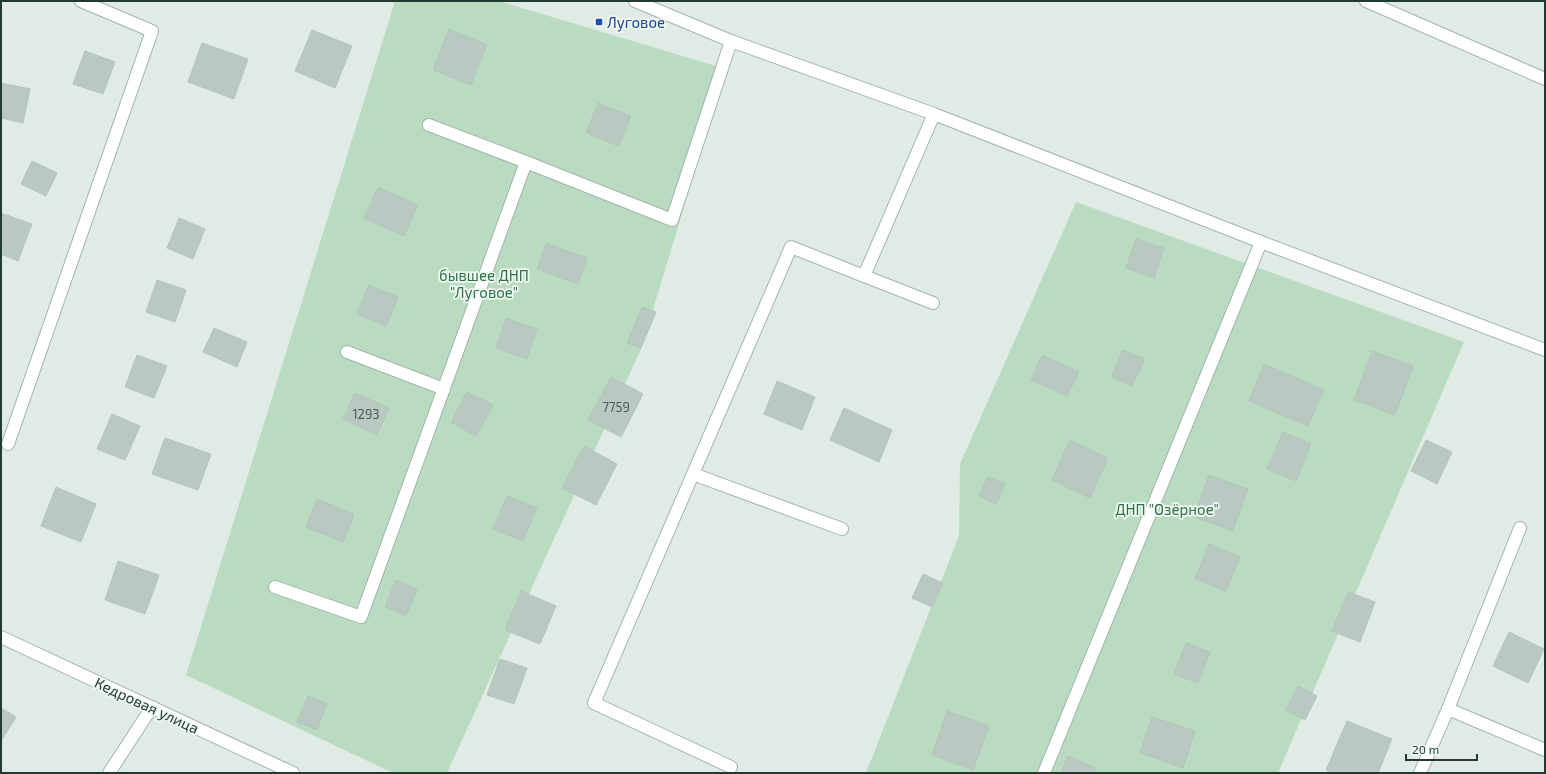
<svg xmlns="http://www.w3.org/2000/svg" width="1546" height="774" font-family="'Exo 2',sans-serif">
<style>
.green{fill:#b9dcc1}
.building{fill:#b9c9c1;stroke:#b3c5bc}
.lines{fill:none;stroke-linecap:round;stroke-linejoin:round}
.minor-casing{stroke:#a3b3ad;stroke-width:14}
.minor{stroke:#fff;stroke-width:12}
.transit-dot{fill:#1a4fb4;stroke:#f1f8f4;stroke-width:1.5}
.labels{text-anchor:middle;dominant-baseline:central;stroke-width:3.5;stroke-linejoin:round;paint-order:stroke}
.number-label{font-size:13px;fill:#475e56}
.transit-label{font-size:15px;fill:#164399;stroke:#f1f8f4;text-anchor:start}
.park-label{font-size:15px;fill:#2c7243;stroke:#f1f8f4}
.street-label{font-size:15px;fill:#213b33;stroke:#f1f8f4}
</style>
<rect width="100%" height="100%" fill="#e0ebe6"/>
<g class="green">
<path d="M395,1H499L726,69L641,349L447,773H393L186,675Z"/>
<path d="M1076,202L1464,342L1278,773H866L959,536L960,464Z"/>
</g>
<g class="building">
<path d="M449,29L487,45L471,85L433,70Z"/>
<path d="M312,30L352,46L335,88L295,71Z"/>
<path d="M202,43L248,59L234,99L188,82Z"/>
<path d="M85,51L115,62L103,94L73,84Z"/>
<path d="M1,83L30,89L23,123L1,118Z"/>
<path d="M598,103L631,116L619,146L586,133Z"/>
<path d="M32,161L57,173L46,196L21,184Z"/>
<path d="M378,187L418,205L404,236L364,218Z"/>
<path d="M1,213L32,224L18,261L1,254Z"/>
<path d="M179,218L205,229L193,259L167,248Z"/>
<path d="M1136,239L1164,248L1154,278L1126,268Z"/>
<path d="M546,243L587,258L578,284L537,269Z"/>
<path d="M157,280L186,290L175,322L146,312Z"/>
<path d="M369,285L398,297L386,326L357,314Z"/>
<path d="M642,307L656,312L641,348L627,343Z"/>
<path d="M506,318L537,329L527,359L496,348Z"/>
<path d="M214,328L247,342L237,367L203,352Z"/>
<path d="M1123,350L1145,359L1132,386L1111,377Z"/>
<path d="M1372,351L1413,366L1395,415L1354,400Z"/>
<path d="M137,355L167,366L154,398L125,387Z"/>
<path d="M1042,355L1079,372L1067,396L1031,380Z"/>
<path d="M1264,364L1324,390L1308,426L1249,401Z"/>
<path d="M611,377L643,394L621,437L588,420Z"/>
<path d="M777,381L815,397L802,430L764,414Z"/>
<path d="M467,392L493,405L476,436L451,422Z"/>
<path d="M355,393L389,408L377,435L343,419Z"/>
<path d="M844,408L892,430L879,462L830,440Z"/>
<path d="M112,414L140,426L125,460L97,449Z"/>
<path d="M1283,432L1311,444L1296,481L1267,469Z"/>
<path d="M165,438L211,454L198,490L152,474Z"/>
<path d="M1070,440L1108,458L1090,498L1052,480Z"/>
<path d="M1426,440L1452,452L1437,484L1411,471Z"/>
<path d="M584,446L617,464L596,505L562,488Z"/>
<path d="M1209,475L1248,489L1233,531L1194,517Z"/>
<path d="M988,477L1005,484L996,504L979,496Z"/>
<path d="M56,487L96,504L81,542L41,526Z"/>
<path d="M507,496L537,508L523,541L493,529Z"/>
<path d="M317,499L354,514L343,542L306,527Z"/>
<path d="M1209,544L1240,557L1226,591L1195,579Z"/>
<path d="M118,561L159,575L145,614L105,600Z"/>
<path d="M923,574L943,583L932,607L912,598Z"/>
<path d="M396,580L417,589L406,616L385,607Z"/>
<path d="M521,591L556,606L540,644L505,630Z"/>
<path d="M1348,592L1375,602L1360,642L1332,631Z"/>
<path d="M1509,632L1544,649L1528,683L1493,666Z"/>
<path d="M1186,643L1210,652L1198,683L1174,674Z"/>
<path d="M500,659L527,668L514,704L487,695Z"/>
<path d="M1298,686L1317,696L1305,720L1286,710Z"/>
<path d="M308,696L327,703L317,730L297,722Z"/>
<path d="M1,708L16,717L1,741Z"/>
<path d="M947,711L989,726L973,770L932,755Z"/>
<path d="M1152,717L1195,731L1183,768L1140,753Z"/>
<path d="M1347,721L1392,739L1378,773H1332L1326,770Z"/>
<path d="M1068,756L1096,768L1094,773H1061Z"/>
</g>
<g class="lines">
<defs>
<g id="minor">
<path d="M635,1L731,41L934,114L1261,242L1545,350"/>
<path d="M1366,1L1545,79"/>
<path d="M429,125L526,162"/>
<path d="M864,276L933,303"/>
<path d="M347,352L444,389"/>
<path d="M8,444L152,31L81,1"/>
<path d="M693,474L842,529"/>
<path d="M275,587L361,617L526,162L672,220L731,41"/>
<path d="M1,637L293,773"/>
<path d="M1448,709L1545,750"/>
<path d="M731,767L594,703L791,247L864,276L934,114"/>
<path d="M109,773L152,707"/>
<path d="M1044,773L1261,242"/>
<path d="M1420,773L1448,709L1520,528"/>
</g>
</defs>
<use href="#minor" class="minor-casing"/>
<use href="#minor" class="minor"/>
</g>
<rect class="transit-dot" x="595" y="18" width="8" height="8" rx="2"/>
<g class="labels">
<g class="number-label">
<text x="616" y="407">7759</text>
<text x="366" y="414">1293</text>
</g>
<g class="transit-label">
<text x="607" y="22">Луговое</text>
</g>
<g class="park-label">
<text x="484" y="275">бывшее ДНП<tspan x="484" dy="17">"Луговое"</tspan></text>
<text x="1167" y="509">ДНП "Озёрное"</text>
</g>
<g class="street-label">
<text transform="translate(147 705) rotate(25)">Кедровая улица</text>
</g>
</g>
<rect width="1546" height="774" fill="none" stroke="#213b33" stroke-width="4"/>
<path d="M1406 754v6h71v-6" fill="none" stroke="#213b33" stroke-width="2"/>
<text x="1412" y="754" font-size="12" fill="#213b33" stroke="#f1f8f4" stroke-width="3" paint-order="stroke">20 m</text>
</svg>
